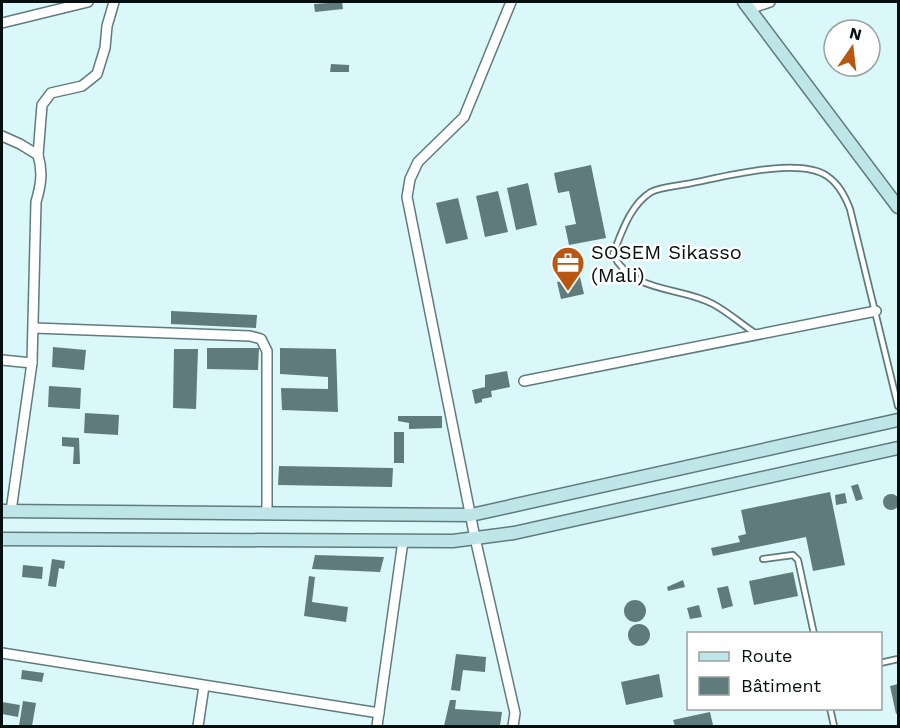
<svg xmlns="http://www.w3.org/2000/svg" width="900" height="728" font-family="'Work Sans',sans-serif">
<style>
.building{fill:#607b7c}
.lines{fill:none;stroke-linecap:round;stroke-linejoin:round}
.lane-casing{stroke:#607b7c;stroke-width:8}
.street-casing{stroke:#607b7c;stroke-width:12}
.secondary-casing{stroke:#607b7c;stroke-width:15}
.lane{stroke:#fff;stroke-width:4.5}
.street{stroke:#fff;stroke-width:9}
.secondary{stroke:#bee5e7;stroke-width:12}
.labels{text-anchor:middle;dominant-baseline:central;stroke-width:5;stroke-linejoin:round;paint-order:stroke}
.poi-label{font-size:20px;fill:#061011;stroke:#fefefe;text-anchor:start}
</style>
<rect width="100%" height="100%" fill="#daf8f9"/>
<g class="building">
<path d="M342,2L343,9L315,12L314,4Z"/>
<path d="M331,64L349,65V72H330Z"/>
<path d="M591,165L606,238L569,245L565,226L576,224L569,191L558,193L554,173Z"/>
<path d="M528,183L537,225L516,230L507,188Z"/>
<path d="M498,191L508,232L485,237L476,196Z"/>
<path d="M458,198L468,239L446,244L436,203Z"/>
<path d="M580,277L584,294L561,299L557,282Z"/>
<path d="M171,311L257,315L256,328L171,324Z"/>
<path d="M53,347L86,350L84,370L52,367Z"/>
<path d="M207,348H259L258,370L207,369Z"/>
<path d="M280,348L336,349L338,412L282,410L281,388L328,389V377L280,374Z"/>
<path d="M174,349H198L196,409L173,408Z"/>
<path d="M507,371L510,387L491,391L492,397L482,399V402L475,404L472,390L485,387V375Z"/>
<path d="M49,386L81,388L80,409L48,407Z"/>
<path d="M85,413L119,415L118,435L84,433Z"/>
<path d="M398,416H442V428L409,429V423L398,421Z"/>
<rect x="394" y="432" width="10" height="31"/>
<path d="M62,437L79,438L80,464H73L74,447L62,446Z"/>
<path d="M279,466L393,468L392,487L278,485Z"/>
<path d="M858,484L863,499L856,501L851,486Z"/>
<path d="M830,492L845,565L813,571L806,537L713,556L711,548L740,542L738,536L746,534L741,510Z"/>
<path d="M845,493L847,503L836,505L835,495Z"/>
<circle cx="891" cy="502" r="8"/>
<path d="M315,555L384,557L380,572L312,569Z"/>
<path d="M52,559L65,561L64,569L59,568L56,587L48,586Z"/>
<path d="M23,565L43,567L42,579L22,577Z"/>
<path d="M793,572L798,596L754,605L749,581Z"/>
<path d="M309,576L315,577L312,602L348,607L346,622L304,616Z"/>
<path d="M683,580L685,587L668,591L667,587Z"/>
<path d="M728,586L733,606L722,609L717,588Z"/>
<circle cx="635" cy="611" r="11"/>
<path d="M699,605L702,617L690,619L687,608Z"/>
<circle cx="639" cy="635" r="11"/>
<path d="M456,654L486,657L485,672L463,670L460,691L451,690Z"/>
<path d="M22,670L44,673L42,682L21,679Z"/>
<path d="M659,674L663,697L626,705L621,682Z"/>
<path d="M898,684V713L896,714L890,686Z"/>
<path d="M450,700H456L455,709L502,712L500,726H444Z"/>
<path d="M23,701L36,703L32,726H19Z"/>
<path d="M2,702L20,705L18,717L2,714Z"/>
<path d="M710,712L713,725L675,726L673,720Z"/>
</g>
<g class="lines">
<defs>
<g id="lane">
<path d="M755,333C741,324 728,312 713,304C680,286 632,294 613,254C622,232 630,205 651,192C660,187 676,186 687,184C720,178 798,156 827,176C839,184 845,196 850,209L898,406"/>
<path d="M763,559L793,555L798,560L814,634"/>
<path d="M880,663L898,659"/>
<path d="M830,708L834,726"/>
</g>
<g id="street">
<path d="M511,2L464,117L418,162L410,179L407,197L475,538L515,713L513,726"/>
<path d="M749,9L770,2"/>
<path d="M2,23L88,2"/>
<path d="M2,136L20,144L38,155C43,172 41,185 36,202L32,363L11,511"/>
<path d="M38,155L42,105L51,93L82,86L97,74L105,48L107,26L114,2"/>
<path d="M34,328L250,336L261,339L267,351V513"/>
<path d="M2,360L32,363"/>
<path d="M524,381L876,311"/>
<path d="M2,653L379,713"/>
<path d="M198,726L204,686"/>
<path d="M377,726L403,541"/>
</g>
<g id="secondary">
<path d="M744,2L898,207"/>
<path d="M2,511L471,515L898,420"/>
<path d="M2,539L453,541L514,533L898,448"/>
</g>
</defs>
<use href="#lane" class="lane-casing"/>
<use href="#street" class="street-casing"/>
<use href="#secondary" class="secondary-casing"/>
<use href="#lane" class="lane"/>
<use href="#street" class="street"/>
<use href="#secondary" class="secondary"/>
</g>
<defs>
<symbol id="office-pin" viewBox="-11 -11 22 30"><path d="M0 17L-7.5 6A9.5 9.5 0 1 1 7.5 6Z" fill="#b75711" stroke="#fefefe"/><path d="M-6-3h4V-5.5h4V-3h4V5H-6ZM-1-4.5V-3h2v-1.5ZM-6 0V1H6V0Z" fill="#fff"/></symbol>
</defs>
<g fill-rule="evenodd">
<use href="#office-pin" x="549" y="244" width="38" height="52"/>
</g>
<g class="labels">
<g class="poi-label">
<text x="591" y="252">SOSEM Sikasso<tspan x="591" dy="23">(Mali)</tspan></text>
</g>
</g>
<rect width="900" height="728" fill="none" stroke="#061011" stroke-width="6"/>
<rect x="687" y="632" width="195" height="78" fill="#fefefe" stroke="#9b9f9f" stroke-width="1.5"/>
<rect x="699" y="652" width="30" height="9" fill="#bee5e7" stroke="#9b9f9f" stroke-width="1.5"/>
<text x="741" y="662" font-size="18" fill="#061011">Route</text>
<rect x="699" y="677" width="30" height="18" fill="#607b7c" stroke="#9b9f9f" stroke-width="1.5"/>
<text x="741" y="692" font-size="18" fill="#061011">Bâtiment</text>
<g transform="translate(852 48) rotate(14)"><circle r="28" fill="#fefefe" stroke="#9b9f9f" stroke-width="1.5"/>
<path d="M0-4.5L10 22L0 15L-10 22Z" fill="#b75711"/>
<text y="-9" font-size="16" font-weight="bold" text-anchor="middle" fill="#061011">N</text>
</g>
</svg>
